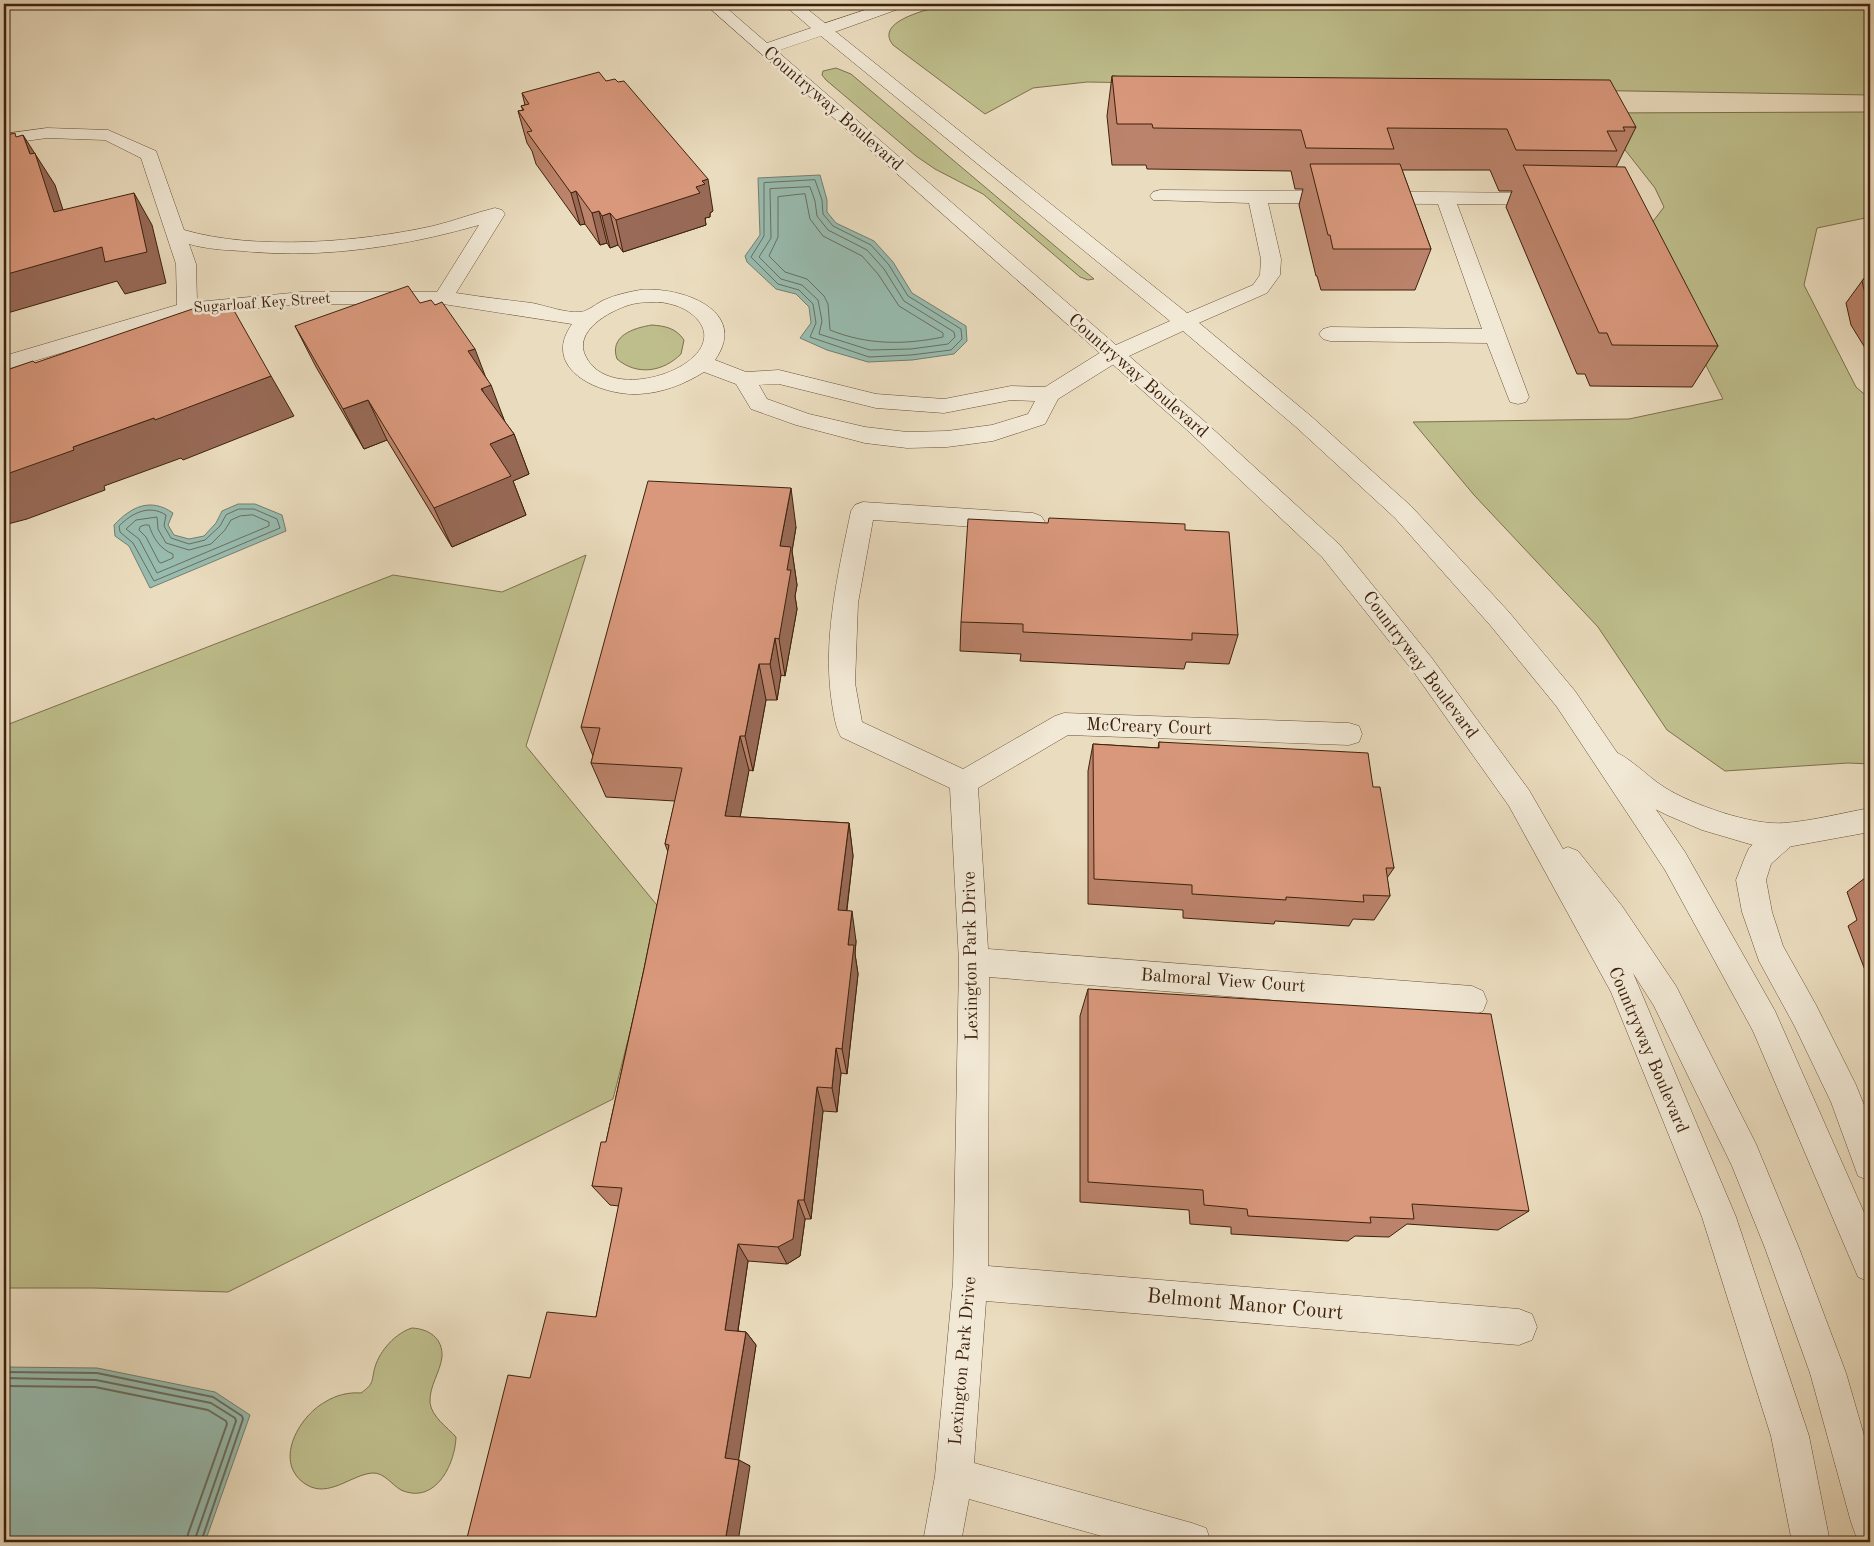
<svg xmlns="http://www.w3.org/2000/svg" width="1874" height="1546" font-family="'Old Standard TT',serif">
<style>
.green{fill:#bebe8c;stroke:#7e704c}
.water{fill:#98bcb0;stroke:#747e6e}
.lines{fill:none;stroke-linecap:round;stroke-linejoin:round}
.shore-far1{stroke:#6b6e5e;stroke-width:1}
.shore{stroke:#6b6e5e;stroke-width:2}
.service-casing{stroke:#695038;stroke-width:1}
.minor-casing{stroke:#695038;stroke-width:1}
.tertiary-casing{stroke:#695038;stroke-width:1}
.path{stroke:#3e210c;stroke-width:2;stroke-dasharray:2.5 2;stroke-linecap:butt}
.service{fill:#f1e8d5;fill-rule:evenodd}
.minor{fill:#f1e8d5;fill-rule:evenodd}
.tertiary{fill:#f1e8d5;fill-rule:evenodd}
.wall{fill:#bb836b;stroke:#3e210c}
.shaded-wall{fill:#986a57;stroke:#3e210c}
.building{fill:#d9987c;stroke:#3e210c}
.labels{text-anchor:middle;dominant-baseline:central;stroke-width:5;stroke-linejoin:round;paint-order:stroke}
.far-street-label{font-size:15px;fill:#3e210c;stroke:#f1e8d5}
.street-label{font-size:18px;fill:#3e210c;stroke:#f1e8d5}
.near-street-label{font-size:21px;fill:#3e210c;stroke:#f1e8d5}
</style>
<rect width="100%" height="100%" fill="#eadcbe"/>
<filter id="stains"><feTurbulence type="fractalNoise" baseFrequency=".004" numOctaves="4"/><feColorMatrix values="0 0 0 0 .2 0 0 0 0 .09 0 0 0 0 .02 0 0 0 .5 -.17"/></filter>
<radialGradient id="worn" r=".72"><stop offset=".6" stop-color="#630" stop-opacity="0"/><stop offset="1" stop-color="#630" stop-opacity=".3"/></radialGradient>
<g class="green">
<path d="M948,4H1870V95L1087,82L1033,88L985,114L893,45C873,20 932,9 948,4Z"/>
<path d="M836,68L851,74L1094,279L1088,280L1080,277L983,194L935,169L916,156L826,80L822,75L823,71Z"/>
<path d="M1870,112V217L1817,228L1804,285L1856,387L1870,399V764L1848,763L1725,771L1667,730L1598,627L1474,495L1413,422L1629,419L1723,399L1641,237L1664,207L1655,188L1596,113Z"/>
<path d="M652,325C665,326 676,328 684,340L681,354C663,372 637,376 617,359C609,336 633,328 652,325Z"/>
<path d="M586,555L526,746L661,910L613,1099L228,1292L93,1288H4V726L393,575L502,592Z"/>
<path d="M412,1328C429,1329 443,1338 442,1357C440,1373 429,1386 430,1403C432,1417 447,1427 456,1437C455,1465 435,1505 401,1490C392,1485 384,1472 372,1473C351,1475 329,1498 307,1485C272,1464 298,1417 325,1402C336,1395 349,1392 361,1393C375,1383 371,1381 375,1367C380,1350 396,1333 412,1328Z"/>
</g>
<g class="water">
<path d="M820,175L827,200V212L836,223L874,241L893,262L912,293L966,326L967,341L954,354L912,360L868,362L827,350L800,338L811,323L809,307L796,294L776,289L747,262L745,256L760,235L758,178Z"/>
<path d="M238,504H255L282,515L286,531L150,588L129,546L115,536L114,525C131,507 150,497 173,513L168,525L174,535L189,539L204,536L216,523L222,511Z"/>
<path d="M4,1367L97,1368L215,1392L250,1415L205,1542H4Z"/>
</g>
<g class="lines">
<g class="shore-far1">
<path d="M815,180L822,200L823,214L833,226L871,245L889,265L908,296L961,329L962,339L951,350L911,355L869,357L810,337L816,323L813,304L799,290L778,284L751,257L764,236V183Z"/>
<path d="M810,187L815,201L817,216L828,230L867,250L884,269L904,301L954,332L955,337L948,344L911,349L870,350L819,334L822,321L818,300L802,285L781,279L759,257L771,238L770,189Z"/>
<path d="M805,194L810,219L823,236L862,256L878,274L899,306L943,333V337C904,345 867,345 830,330L828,304L824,296L807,279L785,272L769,256L778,237V197Z"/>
<path d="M239,509H254L277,519L280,528L154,581L133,543L120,532L119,526C132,513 149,504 166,515L164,526L171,538L189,544L205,540L220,526L226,515Z"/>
<path d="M253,515L269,522V526L157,573L139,539L126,529L136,520L157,517L158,529L166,543L189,550L211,544L225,530L231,520L240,516Z"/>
<path d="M145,525H149C153,538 160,549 173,554V558L161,563L159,562L146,537L139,530L140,527Z"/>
</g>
<g class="shore">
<path d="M4,1372L97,1373L213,1397L242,1416L243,1419L201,1542"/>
<path d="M4,1378L96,1380L211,1403L235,1418L236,1421L194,1542"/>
<path d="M4,1386L95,1387L208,1410L226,1421L227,1424L188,1534L187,1542"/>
</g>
<defs>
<g id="service">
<path d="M883,4H906L904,7L829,34H817L815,30L817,26Z"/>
<path d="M1160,190L1547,193L1554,195L1557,199L1554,203L1547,205L1457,204L1529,397L1526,402L1518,404L1510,402L1487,343L1330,341L1323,339L1319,334L1323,329L1330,327L1482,329L1438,204L1268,203L1281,259L1280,275L1267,293L1185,329L1178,327L1175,322L1178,317L1253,285L1260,275L1261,259L1249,203L1153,200L1150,196L1153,192Z"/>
<path d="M1608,749C1630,756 1645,775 1664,787C1690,804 1753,826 1784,823C1812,821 1842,813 1870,808V832L1782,848L1753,845L1702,830L1667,815L1645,804L1598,768L1594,760L1598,752Z"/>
</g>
<g id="minor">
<path d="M47,128L108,130L156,151L184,230C256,251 360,242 433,226C454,221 474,213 495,208L502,210L505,214L456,293C481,297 507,300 532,303C547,306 565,313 580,312C587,312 597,303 604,300C615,295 628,292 640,290C680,286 750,310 715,360L746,372L779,370L876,394L944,399L1011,386L1045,387L1106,349L1114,347L1122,349L1125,354L1122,359L1058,399L1045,424L993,441L947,447L907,448L865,443L796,425L751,409L736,384L704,372C685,384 662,393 639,394C600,396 540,369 572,324L443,304H302L188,315L4,370V356L177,305L176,264L141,158L105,140L47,138L4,144V134ZM479,225L437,292H302L197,302L196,264L189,244C206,249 224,250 242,251C321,259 402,247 479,225ZM660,302C674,304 687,308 697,319C735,361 613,409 586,357C572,331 610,311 629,305C639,302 649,302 660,302ZM779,384L876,408L944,413L1011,400L1035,401L1028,414L992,425L947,431L907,432L865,427L809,414L767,399L759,385Z"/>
<path d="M863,502L1033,513L1041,516L1045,522L1041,528L1033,531L873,520L858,603L855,683L862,722L963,769L1055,716L1064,713L1349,723L1359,726L1362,734L1359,742L1349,745L1068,735L978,788L988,949L1472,986L1483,991L1487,1001L1483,1011L1472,1016L989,977L988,1266L1519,1309L1532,1314L1537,1327L1532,1340L1519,1345L986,1301L974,1463L1192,1523L1206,1528L1211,1542H1123L969,1499L961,1542H923L935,1476L953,1282L959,962L950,788L841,737C835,726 834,715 832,704C822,639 838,574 851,511L855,505Z"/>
</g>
<g id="tertiary">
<path d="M705,4H722L767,43L811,28L783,4H801L1192,317L1312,417L1411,506L1508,611L1575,691L1685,852L1775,1011L1870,1226V1282L1858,1277L1753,1031L1665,870L1557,707L1490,625L1395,518L1296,427L1183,331L1129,356L1203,420L1340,545L1431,657L1529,790L1563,849L1568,847L1578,851L1622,906L1676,986L1756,1144L1799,1248L1846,1373L1870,1456V1541L1856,1536L1851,1522L1810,1373L1765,1248L1732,1166L1654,1006L1633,973L1736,1217L1809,1436L1830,1542H1792L1771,1436L1702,1217L1611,992L1509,806L1413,671L1322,557L1187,430ZM821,36L1170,321L1116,345L777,51Z"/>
<path d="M1782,824L1792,827L1796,836L1792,845L1771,864L1766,880L1772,912L1783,946L1816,1005L1856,1085L1870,1120V1181L1858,1176L1831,1102L1794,1025L1759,961L1742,912L1736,880L1745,857L1749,848L1772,827Z"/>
</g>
</defs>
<use href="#service" class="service-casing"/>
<use href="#minor" class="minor-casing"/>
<use href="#tertiary" class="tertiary-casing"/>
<path class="path" d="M933,6L940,4"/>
<use href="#service" class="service"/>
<use href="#minor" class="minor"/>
<use href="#tertiary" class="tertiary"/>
</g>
<g class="wall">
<path d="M1112,76L1636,127L1616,167L1718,346L1692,387L1590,386L1585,374H1577L1506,207L1512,191H1499L1490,170H1402L1431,249L1415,290H1321L1317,276H1316L1299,205L1303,189H1295L1291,171L1147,169L1146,165H1112L1107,116Z"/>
<path d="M522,93L713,211L710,213V217L705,218L706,225L623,252L618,245L610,248L607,243L600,245L585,224L580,225L536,164L532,151L527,143L518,111L523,110L521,106L525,105Z"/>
<path d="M1870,271V356L1851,325L1846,303L1862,281Z"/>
<path d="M420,303L487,379L505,422L514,434L529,474L513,481L526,515L452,547L387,440L364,449L316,367L295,326Z"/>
<path d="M796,527L792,551L797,585L795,596L797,609L785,676L781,675L777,700H766L753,771L749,770L740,817L849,823L853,856L847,910L856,941L855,954L858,974L847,1074L841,1073L837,1112L823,1111L811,1219H805L800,1256L787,1264L748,1261L738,1331L746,1332L756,1345L738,1460L750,1466L530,1378L596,1317L619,1206L610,1205L592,1186L606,1142L644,969L668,852L665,844L675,801L606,797L591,763L593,756L581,727Z"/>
<path d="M1185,530L1238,635L1229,664L1186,662L1184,669L1020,661L1021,654L960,651L961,622Z"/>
<path d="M1159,742L1373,787L1394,868L1387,878L1390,896L1374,920L1353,919L1349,926L1275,921L1274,924L1183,918V910L1088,904V771L1093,744L1158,748Z"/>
<path d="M1870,874V983L1848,926L1857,920L1847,892Z"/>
<path d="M1088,989L1529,1211L1498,1230L1407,1224L1389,1237L1355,1236L1348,1241L1231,1234V1227L1190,1224L1189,1210L1080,1202V1016Z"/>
</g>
<g class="shaded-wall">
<path d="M23,135L55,185L74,244L54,212L30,154Z"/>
<path d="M708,179L713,211L710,213V217L705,218L706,225L623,252L616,220L696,187L702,181Z"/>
<path d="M576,191L585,224L580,225L571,193Z"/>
<path d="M134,193L152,225L166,283L125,294L117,281L4,314V275Z"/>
<path d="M599,211L607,243L600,245L592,213Z"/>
<path d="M610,213L618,245L610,248L602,216Z"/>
<path d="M475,349L489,386L491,385L506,425L497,429L468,351Z"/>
<path d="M271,376L294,416L183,460L181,458L104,486L105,490L27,519L4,525V475L73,447Z"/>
<path d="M368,400L387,440L364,449L343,409Z"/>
<path d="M514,434L529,474L513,481L526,515L452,547L434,508L490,444Z"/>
<path d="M791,488L796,527L792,551L797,585L795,596L797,609L785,676L779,639L780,546Z"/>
<path d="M775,638L781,675L777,700L770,664Z"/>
<path d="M759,664L766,700L753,771L745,736Z"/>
<path d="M740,736L749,770L734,849L725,816Z"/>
<path d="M849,823L853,856L843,940L838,910Z"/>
<path d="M852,911L856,941L855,954L858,974L847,1074L842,1049L848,945Z"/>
<path d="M836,1048L841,1073L837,1112L832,1088Z"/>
<path d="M817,1087L823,1111L811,1219L804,1200Z"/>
<path d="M798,1200L805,1219L800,1256L787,1264L778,1247Z"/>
<path d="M738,1244L748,1261L736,1343L725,1330Z"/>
<path d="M746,1332L756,1345L738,1464L725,1458Z"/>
<path d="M739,1460L750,1466L738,1542H725Z"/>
</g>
<g class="building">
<path d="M599,72L606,81L615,79L618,82L624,81L708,179L702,181L705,184L696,187L700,193L616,220L610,213L602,216L599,211L592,213L576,191L571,193L527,132L532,131L518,111L524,110L521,106L529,104L522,93Z"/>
<path d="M1112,76L1610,80L1636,127H1623L1625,131H1607L1617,151L1516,150L1507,129L1387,128L1394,149L1306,148L1301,130L1153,128L1152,124H1117Z"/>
<path d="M4,129H5L7,135L15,133L16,137L23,135L30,154L35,153L54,212L134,193L147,252L105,262L102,247L4,275Z"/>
<path d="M1310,164H1400L1431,249H1333L1330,235H1328Z"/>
<path d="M1523,165L1625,167L1718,346L1612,345L1607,333H1599Z"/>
<path d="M1870,271V307L1867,302L1862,281Z"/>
<path d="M408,286L420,303L431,300L435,305L442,302L475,349L468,351L491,385L481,389L514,434L490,444L511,476L434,508L368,400L343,409L295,326Z"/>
<path d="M204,305L208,310L213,309L214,313L232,307L271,376L155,420L154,418L73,447L74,450L4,475V371L33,361L35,363Z"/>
<path d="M648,481L791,488L780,546L791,547L787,570H791L779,639L775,638L770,664H759L745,736H740L725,816L849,823L838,910L852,911L848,945H854L842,1049L836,1048L832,1088L817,1087L804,1200H798L793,1239L778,1247L738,1244L725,1330L746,1332L725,1458L739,1460L725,1542H466L508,1375L530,1378L547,1312L596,1317L622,1188L592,1186L601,1142H606L644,969L669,845L665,844L682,768L591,763L600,728L581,727Z"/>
<path d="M1049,518L1185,524V530L1229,532L1238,635L1192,633V640L1023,632V624L961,622L968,519L1048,523Z"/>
<path d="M1159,742L1368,753L1373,787H1380L1394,868H1386L1390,896L1363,895L1364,902L1286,897V900L1192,894V885L1094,879L1093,744L1159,748Z"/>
<path d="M1088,989L1491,1014L1529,1211L1412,1204L1414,1219L1370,1217L1371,1223L1248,1216L1247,1209L1204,1205L1203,1190L1088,1182Z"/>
</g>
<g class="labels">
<g class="far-street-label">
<text transform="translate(262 304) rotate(-4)">Sugarloaf Key Street</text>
</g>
<g class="street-label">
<text transform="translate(833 109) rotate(41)">Countryway Boulevard</text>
<text transform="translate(1138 376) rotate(41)">Countryway Boulevard</text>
<text transform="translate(1420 665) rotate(53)">Countryway Boulevard</text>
<text transform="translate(1149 727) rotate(2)">McCreary Court</text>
<text transform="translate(971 956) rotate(-91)">Lexington Park Drive</text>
<text transform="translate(1223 981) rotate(4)">Balmoral View Court</text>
<text transform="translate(1648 1050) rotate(67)">Countryway Boulevard</text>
<text transform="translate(963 1361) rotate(-85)">Lexington Park Drive</text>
</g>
<g class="near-street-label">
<text transform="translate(1245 1305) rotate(5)">Belmont Manor Court</text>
</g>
</g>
<rect width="1874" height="1546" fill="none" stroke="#eadcbe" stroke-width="20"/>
<rect x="5" y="5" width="1864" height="1536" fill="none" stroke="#3e210c" stroke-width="2.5"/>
<rect x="10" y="10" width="1854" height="1526" fill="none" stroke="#3e210c"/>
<rect width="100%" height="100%" filter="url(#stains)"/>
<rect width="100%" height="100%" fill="url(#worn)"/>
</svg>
